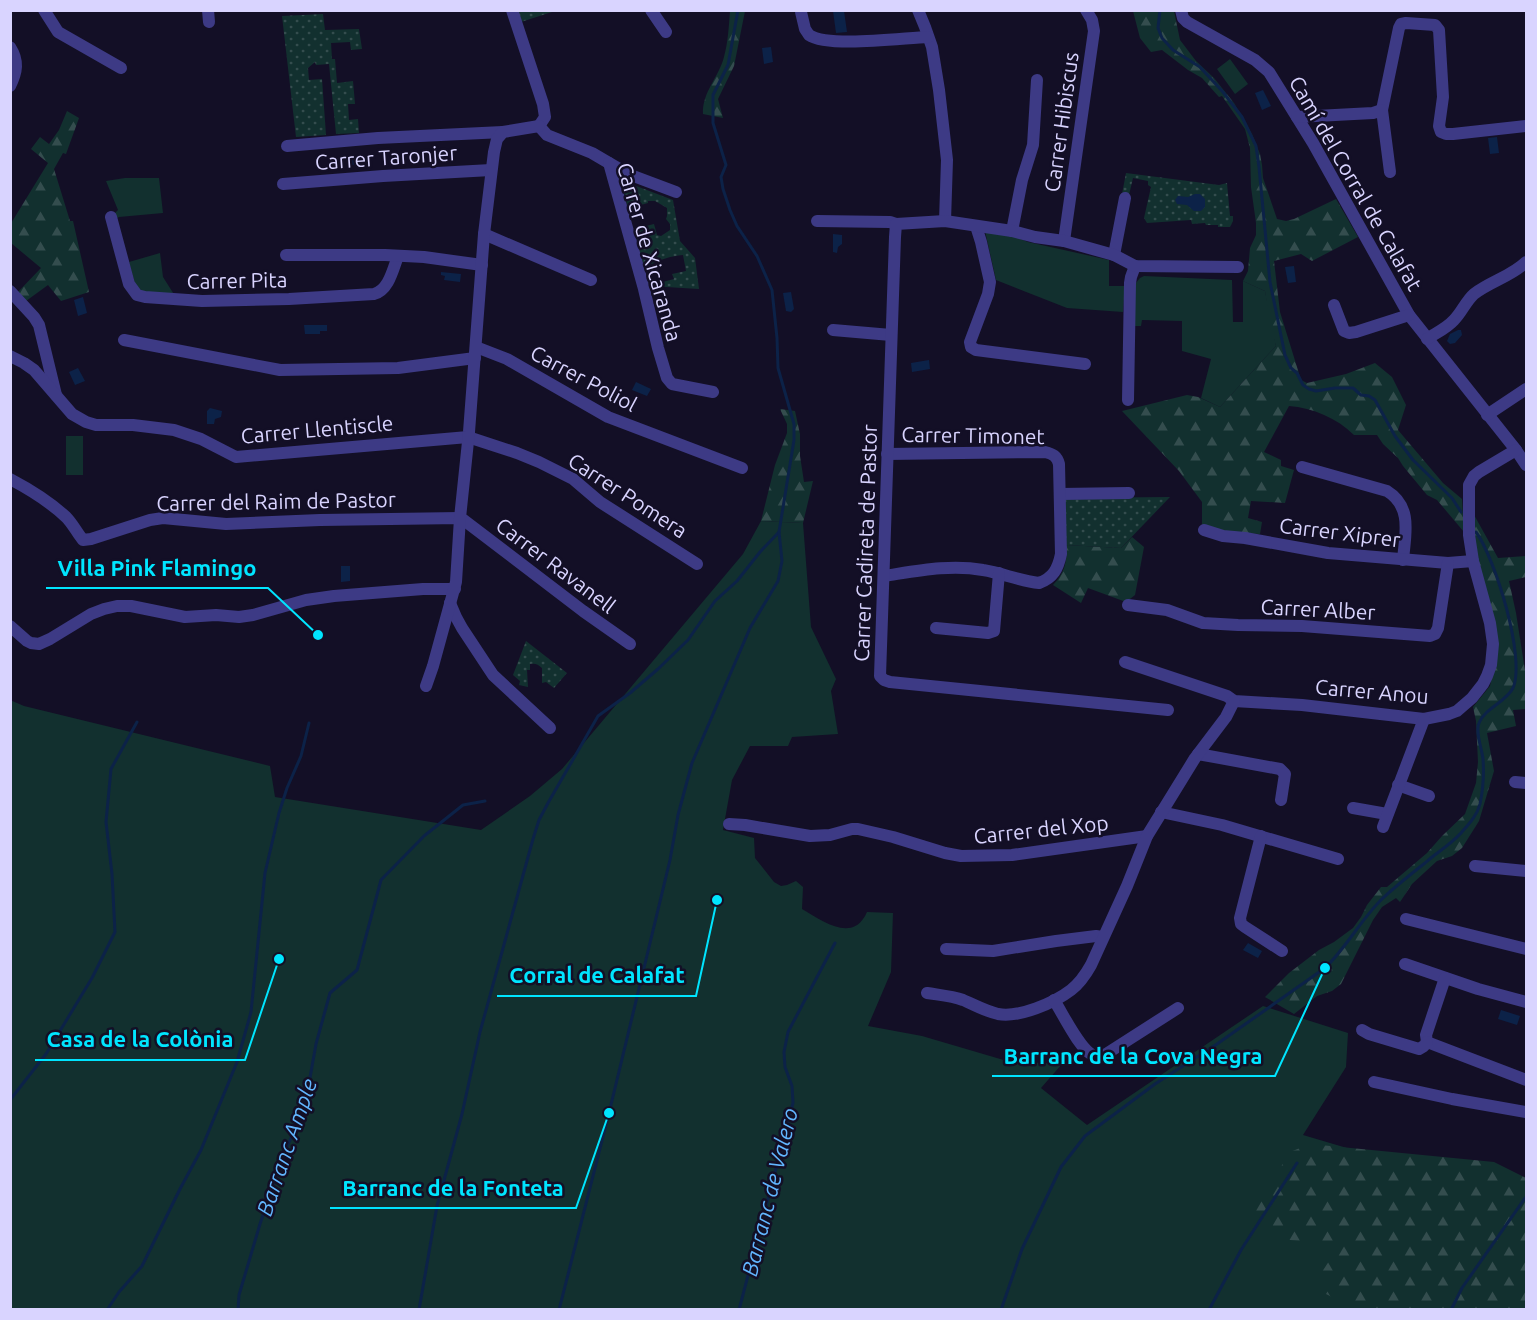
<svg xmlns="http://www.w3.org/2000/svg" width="1537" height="1320" font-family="Ubuntu,sans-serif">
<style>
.green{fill:#12302f}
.forest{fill:url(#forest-firs)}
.garden{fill:url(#garden-dots)}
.water{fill:#0c2248}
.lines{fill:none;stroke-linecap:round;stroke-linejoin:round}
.stream{stroke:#0c2248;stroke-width:3}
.minor{stroke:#3d3a85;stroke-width:12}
.labels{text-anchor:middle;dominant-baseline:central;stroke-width:5;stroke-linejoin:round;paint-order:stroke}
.street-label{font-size:21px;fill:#d9d4ff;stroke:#130f26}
.water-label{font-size:22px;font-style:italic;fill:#62b6ff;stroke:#130f26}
.leader{fill:none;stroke:#00e5ff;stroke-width:2}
.callout-dot{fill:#00e5ff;stroke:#130f26;stroke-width:2}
.callout-label{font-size:22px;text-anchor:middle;font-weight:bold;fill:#00e5ff;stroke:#130f26;stroke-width:5;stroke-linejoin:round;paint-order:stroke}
</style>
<defs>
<pattern id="forest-firs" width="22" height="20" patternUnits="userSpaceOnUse" patternTransform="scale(1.5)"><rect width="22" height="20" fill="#12302f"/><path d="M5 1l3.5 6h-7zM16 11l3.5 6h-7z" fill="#344d4e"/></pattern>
<pattern id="garden-dots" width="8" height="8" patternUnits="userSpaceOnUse" patternTransform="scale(1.5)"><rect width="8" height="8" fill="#12302f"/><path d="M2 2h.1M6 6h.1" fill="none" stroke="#344d4e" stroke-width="1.8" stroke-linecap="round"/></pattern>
</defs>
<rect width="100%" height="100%" fill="#130f26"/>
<g class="green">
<path d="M1230,59L1248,84L1235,94L1217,69Z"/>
<path d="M125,178H159L163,213L119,217L117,218L115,213L118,210L106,181Z"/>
<path d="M985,231L1008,234L1028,242L1109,260V286H1125L1123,312L1067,308L996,280Z"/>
<path d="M160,253L163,277L175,296L142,292L135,284L129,262Z"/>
<path d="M1144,276L1232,280L1233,322H1243V281L1265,291L1276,346L1220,407L1201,398L1211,359L1182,351V321L1142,320L1141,326H1134L1135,284L1140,278Z"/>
<rect x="66" y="436" width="17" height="39"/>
<path d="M761,521L803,523L811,627L836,679L831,691L838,734L792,737L788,746H750L732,780L723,830L754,838L755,858L774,882L781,886L787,885L796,881L803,887L802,909C823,921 853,944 867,912L893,913L891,972L868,1026L922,1036L1007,1061L1062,1064L1041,1088L1087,1125L1263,1006L1348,1033L1346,1067L1303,1135L1526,1201V1309H11L10,700L24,706L270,766L275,797L481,830L530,796L562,769L743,554Z"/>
</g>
<g class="forest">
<path d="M730,11H745L734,66L718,99L723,118L703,114C702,92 719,77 724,57C728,43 729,25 730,11Z"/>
<path d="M1133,11H1174L1180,40L1196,61L1214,78L1234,103L1252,134L1260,154L1262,165L1263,178L1277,219L1286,221L1294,219L1336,199L1358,237L1312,261L1301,254L1274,261L1280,312L1301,380L1307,383L1346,374L1375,363L1392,377L1406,405L1398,430L1443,483L1462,499L1464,532L1437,500L1427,495L1403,466L1398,458L1383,444L1377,435H1354C1337,418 1313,408 1289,406L1264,452L1281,460V466L1294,470L1285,503L1251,501L1248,518L1262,522L1260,534L1221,532L1202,525V502L1179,471L1122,411L1187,395L1198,397L1220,407L1276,346L1270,324L1265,291L1243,281L1248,271L1250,248L1256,235V223L1251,187L1250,148L1245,129L1222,96L1219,97L1202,78L1188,70L1162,50L1151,52L1140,38Z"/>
<path d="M67,111L79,118L66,154L63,153L54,169L70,221H73L89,292L61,301L48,285L26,301L18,292L41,268L11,243L10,225L48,163L31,149L40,137L49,144L59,130Z"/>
<path d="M780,409L795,411L800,434V456L804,482L813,481L803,523L761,521L775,465L787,433V424Z"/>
<path d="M1473,513L1498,558L1526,556V577L1509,581L1516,613L1526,677V709L1513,710L1516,726L1487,733L1494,771L1479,821L1462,848L1452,856L1437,861L1412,884L1400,902L1396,898L1382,907L1373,920L1341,984L1332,991L1317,996L1294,1014L1265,997L1289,973L1319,950L1334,942L1353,928L1361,917L1367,905L1381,887H1387L1427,853L1442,836L1465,814L1476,783L1478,762L1476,721L1473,707L1490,686L1498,649L1476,556Z"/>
<path d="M1132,537L1144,547L1135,595L1126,602L1088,588L1081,603L1053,585C1064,574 1068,561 1066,545L1121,548Z"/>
<path d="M1310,1144L1494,1162L1526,1178V1309H1373L1332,1297L1316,1289L1320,1275L1333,1255L1329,1244L1271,1238L1254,1211L1290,1152Z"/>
</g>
<g class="garden">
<path d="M518,10L555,11L521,22Z"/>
<path d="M323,14L325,30L359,29L362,49L351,50L350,42L331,43L332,59H335L337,83L353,81L355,104H348L349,120L358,119L359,133L336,134L329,64L316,65L315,62L308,68L309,80L322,79L326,135L296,137L282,16Z"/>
<path d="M1126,173L1219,185L1227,183L1230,216H1233V221L1230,227H1218V225H1206L1205,223L1192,224L1191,220L1147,223L1144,218L1151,187L1148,185V181L1133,178L1129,195L1122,194Z"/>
<path d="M626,184H631L673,200L680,241L695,258L699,289L650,286L648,282L657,279L659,283L674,279L672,274L686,271L683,255C671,256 661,259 650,265V269L645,271L634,229L654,224L657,235L661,236L670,230V224L666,219L667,216V208L655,201H648V203L637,206L639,213L631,220L623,189Z"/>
<path d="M1170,497L1121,548L1066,545L1065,498Z"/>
<path d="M526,641L567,673L554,688L546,682L542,683V668C538,664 535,663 530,664V670H527L528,687L519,685L520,681L513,675Z"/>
</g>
<g class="water">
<path d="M833,11H844L847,32L836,33Z"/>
<path d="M771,47L773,62L764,64L762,48Z"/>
<path d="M1263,90L1271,106L1262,110L1255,93Z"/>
<path d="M1497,137L1499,153L1490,154L1488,138Z"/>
<path d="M367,155L368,164L349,165L348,161H346L345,159L346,157Z"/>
<path d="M1195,194H1200L1205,199V207L1201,211H1194L1187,205L1177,204L1175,200L1178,196L1188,197Z"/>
<path d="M833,234L842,235V244L838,247L837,253L833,252Z"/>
<path d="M1294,266L1296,282L1288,283L1285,267Z"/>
<path d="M441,272L461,274L460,282L444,280L445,276L441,275Z"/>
<path d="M791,292L794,309L791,312L786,311L783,293Z"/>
<path d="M83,297L87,313L78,316L74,300Z"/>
<path d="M304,325H327V331H320V334H305Z"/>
<path d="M1458,330H1461L1462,335L1455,343L1450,344L1447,341L1450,334Z"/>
<path d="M929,360L930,369L912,372L911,363Z"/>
<path d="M78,368L85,381L75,385L69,372Z"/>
<path d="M636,382L651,389L647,396L632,390Z"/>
<path d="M210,408L222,411L221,417L215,419L214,424H207V411Z"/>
<path d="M341,566H350V581L341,582Z"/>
<path d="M1248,943L1262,951L1258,958L1243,950Z"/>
<path d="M1501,1010L1520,1016L1517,1025L1498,1019Z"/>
</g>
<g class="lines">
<g class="stream">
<path d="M1160,10L1158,28L1162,38L1173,50L1200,67L1223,92L1242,117L1256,146L1259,167L1270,282L1285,355L1291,368L1297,373L1303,385L1309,389L1316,391L1335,388H1353L1361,395L1369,396L1375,400L1395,436L1413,460L1452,498L1461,512"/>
<path d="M10,1100L46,1054L92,978L115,932L112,874L106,822L111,769L137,722"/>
<path d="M107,1310L119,1292L142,1266L180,1189L201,1150L237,1062L251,1012L265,873L279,813L287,788L301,756L309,723"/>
<path d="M238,1310L239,1295L260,1224L283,1156L305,1106L316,1044L330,993L357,970L381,880L424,836L463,805L485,801"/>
<path d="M419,1310L437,1206L462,1114L480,1032L533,839L539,820L548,803L598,716L630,693L658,669L688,640L715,601L737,581L760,552L779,532"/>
<path d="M559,1310L609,1113L670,860L678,815L692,763L750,628L778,581L782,561L779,532L794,440V424L778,368L777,338L772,290L757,256L737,226L730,210L723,189L721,177L726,165L713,123V95L728,65L738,10"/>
<path d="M739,1310L793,1103L792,1086L785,1067L784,1052L788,1032L835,943"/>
<path d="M1001,1310L1022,1249L1061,1167L1085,1136L1155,1084L1217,1044L1325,968C1347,947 1361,919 1383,898C1396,886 1411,874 1425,863C1436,853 1450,845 1460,834C1468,825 1477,816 1480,804C1483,790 1484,773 1483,759C1482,749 1475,732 1479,723C1485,708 1506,702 1513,688C1526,658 1495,558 1476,532"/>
<path d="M1209,1310L1241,1250L1297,1163"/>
<path d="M1451,1310L1462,1288L1525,1198"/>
</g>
<g class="minor">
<path d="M44,10L58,32L121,68"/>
<path d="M208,10L209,22"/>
<path d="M512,10L543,104L545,117L539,126"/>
<path d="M651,10L666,32"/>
<path d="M918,10L925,27L932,47L939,90L947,160L945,221"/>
<path d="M1181,10L1183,18L1187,22L1255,60L1269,72L1313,143L1409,315L1516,450L1526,465"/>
<path d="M801,12L805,29L809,35C828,48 902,38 928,37"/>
<path d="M10,47C19,61 17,72 10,86"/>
<path d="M1382,110L1399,28L1401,24L1406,23L1435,25L1439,30L1443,97L1439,126L1441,132L1446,134H1453L1526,126"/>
<path d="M1297,117L1373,113L1382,110L1390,172"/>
<path d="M539,126L547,135L592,153L609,163L644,289L658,348L667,378L672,384L713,392"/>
<path d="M287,146L378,138L503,132"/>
<path d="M609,163L628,174L676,192"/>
<path d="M283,184L383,176L491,170"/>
<path d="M111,217L129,284L137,295L145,297L202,301L289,299L374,294C389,290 393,269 398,256"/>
<path d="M817,221L890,222L896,224"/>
<path d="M976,226L981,242L990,282L988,294L970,342L971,347L976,350L1085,364"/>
<path d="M1012,231L1022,180L1033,145L1037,80"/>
<path d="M484,234L591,280"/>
<path d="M1064,241L1094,31L1092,20L1086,10"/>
<path d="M286,255H385L424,257L482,265"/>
<path d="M1114,255L1125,198"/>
<path d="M10,291L34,317L39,325L56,395"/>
<path d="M1334,305L1344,331L1349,333L1356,332L1409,315"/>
<path d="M833,330L891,335"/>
<path d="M1427,339C1436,333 1447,328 1454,320C1462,312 1466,301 1474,294C1491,281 1512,276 1526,262"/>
<path d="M124,340L280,370L398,368L475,358"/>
<path d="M476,347L507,359L608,417L742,468"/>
<path d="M10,356L24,363L34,370L72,414L86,422L96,425H133L174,430L201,439L236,457L468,437L517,453L539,462L573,479L600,502L697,564"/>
<path d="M1128,400L1130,283L1131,277L1135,266"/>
<path d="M1487,415L1526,389"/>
<path d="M1302,467L1387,491C1413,507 1405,535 1403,560"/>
<path d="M10,479C29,489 50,502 66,517C73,524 77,533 83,540L91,539L150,520L163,518L226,524L320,520L460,518L465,521L583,611L630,644"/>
<path d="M1060,494L1129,493"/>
<path d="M1204,530L1223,536L1245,538L1328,553L1448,563L1473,561"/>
<path d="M884,576C917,571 950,564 983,570C1002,573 1020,581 1039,583C1053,578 1058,569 1061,554L1059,464C1057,456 1053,454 1045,452L887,454"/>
<path d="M450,603L456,617L462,628L493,675L550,728"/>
<path d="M1128,605L1167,610L1203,623L1238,625L1302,626L1430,636L1435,634L1438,628L1448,563"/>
<path d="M10,626L27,641L31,643L39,644L50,639L91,614L104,609L117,606H131L185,617L216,615L239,617L253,615L306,600L334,596L423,589H455"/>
<path d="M936,628L988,633L994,631L999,573"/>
<path d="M1125,662L1227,696L1234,701L1302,705L1424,719L1449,714L1457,711L1472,698L1483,684L1487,676L1491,665L1493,644L1490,623L1473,561L1469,535V485L1474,476L1479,472L1516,450"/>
<path d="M426,686L433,666L456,582L460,518L469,432L484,234L494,152L497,139L503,132L539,126"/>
<path d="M1168,710L890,682L884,680L880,676L895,237L896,224L945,221L1012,231L1035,237L1064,241L1114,255L1135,266L1238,267"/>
<path d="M1198,754L1280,769L1285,774L1281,800"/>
<path d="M1515,782L1526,783"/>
<path d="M1398,785L1429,796"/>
<path d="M1353,808L1387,814"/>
<path d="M1161,812L1222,825L1338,859"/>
<path d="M729,824L745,825L810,836L830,835L852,829H858L893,837L945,853L961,856L1012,855L1147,836"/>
<path d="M1383,827L1424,719"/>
<path d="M1261,836L1240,918L1241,924L1245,927L1282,951"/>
<path d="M1475,866L1526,871"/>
<path d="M1406,919L1526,949"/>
<path d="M946,949L993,951L1056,941L1096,936L1103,937"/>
<path d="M1405,964L1478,989L1526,1002"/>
<path d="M1445,978L1426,1035L1427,1042L1526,1080"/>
<path d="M927,993C939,995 952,996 963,1000C975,1005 985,1011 998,1014C1019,1018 1054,1003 1071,990C1080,983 1086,974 1091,965L1127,886L1147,836L1195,758L1226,717L1234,701"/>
<path d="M1054,1000C1063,1014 1080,1050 1093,1055C1097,1057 1099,1057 1103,1056L1178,1008"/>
<path d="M1362,1030L1369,1034L1419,1049L1424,1046L1427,1042"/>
<path d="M1374,1082L1452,1099L1526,1112"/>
</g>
</g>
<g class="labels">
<g class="street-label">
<text transform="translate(1061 122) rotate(-82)">Carrer Hibiscus</text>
<text transform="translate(386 157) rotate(-4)">Carrer Taronjer</text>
<text transform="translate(1356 183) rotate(60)">Camí del Corral de Calafat</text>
<text transform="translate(650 252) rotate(74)">Carrer de Xicaranda</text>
<text transform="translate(237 280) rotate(-1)">Carrer Pita</text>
<text transform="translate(584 378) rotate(28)">Carrer Poliol</text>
<text transform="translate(317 429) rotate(-5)">Carrer Llentiscle</text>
<text transform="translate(973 435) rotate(1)">Carrer Timonet</text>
<text transform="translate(628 495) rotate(33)">Carrer Pomera</text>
<text transform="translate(276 501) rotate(-1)">Carrer del Raim de Pastor</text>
<text transform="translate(1340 532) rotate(7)">Carrer Xiprer</text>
<text transform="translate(865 543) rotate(-88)">Carrer Cadireta de Pastor</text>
<text transform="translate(556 565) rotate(37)">Carrer Ravanell</text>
<text transform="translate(1318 609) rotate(3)">Carrer Alber</text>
<text transform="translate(1372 691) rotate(5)">Carrer Anou</text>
<text transform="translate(1041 829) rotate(-6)">Carrer del Xop</text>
</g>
<g class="water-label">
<text transform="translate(286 1147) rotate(-71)">Barranc Ample</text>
<text transform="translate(769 1192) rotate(-76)">Barranc de Valero</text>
</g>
</g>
<path class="leader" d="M318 635L268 588H46M717 900L696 996H497M279 959L245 1060H35M1325 968L1275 1076H992M609 1113L576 1208H330"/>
<g class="callout-dot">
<circle cx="318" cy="635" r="6"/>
<circle cx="717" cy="900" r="6"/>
<circle cx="279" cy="959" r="6"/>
<circle cx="1325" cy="968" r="6"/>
<circle cx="609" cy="1113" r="6"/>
</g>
<g class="callout-label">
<text x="157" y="576">Villa Pink Flamingo</text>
<text x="597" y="983">Corral de Calafat</text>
<text x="140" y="1047">Casa de la Colònia</text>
<text x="1133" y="1064">Barranc de la Cova Negra</text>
<text x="453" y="1196">Barranc de la Fonteta</text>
</g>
<rect width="1537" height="1320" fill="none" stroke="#d9d4ff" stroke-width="24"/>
</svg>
